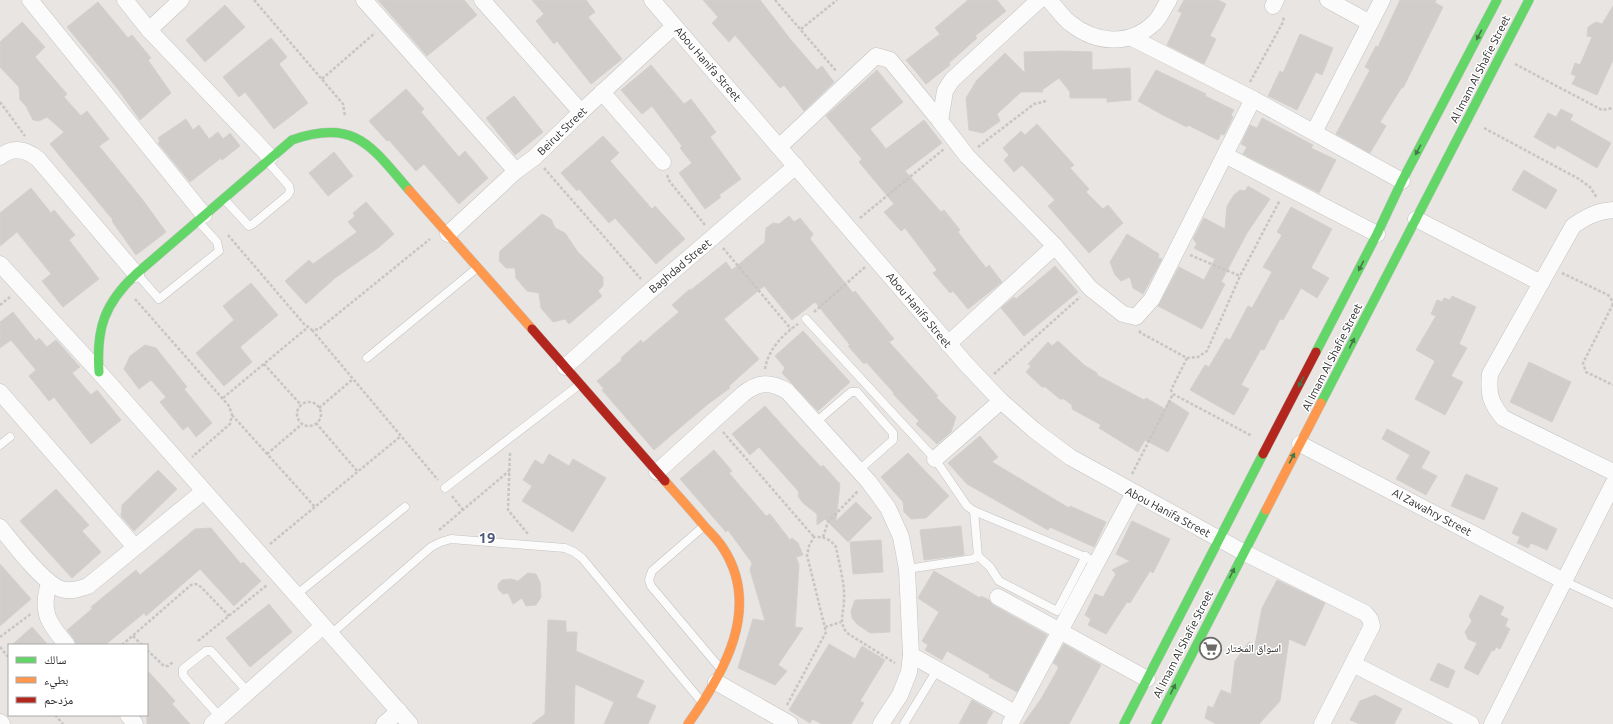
<svg xmlns="http://www.w3.org/2000/svg" width="1613" height="724" font-family="Ubuntu,'Noto Naskh Arabic',sans-serif">
<style>
.building{fill:#d0cdcb;stroke:#d3d1cd}
.lines{fill:none;stroke-linecap:round;stroke-linejoin:round}
.lane-casing{stroke:#c4c4c4;stroke-width:9}
.street-casing{stroke:#c4c4c4;stroke-width:17}
.fast-casing{stroke:#c4c4c4;stroke-width:10}
.slow-casing{stroke:#c4c4c4;stroke-width:10}
.jam-casing{stroke:#c4c4c4;stroke-width:10}
.path{stroke:#c6c6c6;stroke-width:2.5;stroke-dasharray:3 2;stroke-linecap:butt}
.lane{stroke:#fcfbfb;stroke-width:8}
.street{stroke:#fcfbfb;stroke-width:16}
.fast{stroke:#63d668;stroke-width:9}
.slow{stroke:#ff974d;stroke-width:9}
.jam{stroke:#b3261e;stroke-width:9}
.oneway{fill:#447846}
.labels{text-anchor:middle;dominant-baseline:central;stroke-width:3;stroke-linejoin:round;paint-order:stroke}
.street-label{font-size:11px;fill:#2b2b2b;stroke:#fff}
.poi-label{font-size:11px;fill:#2b2b2b;stroke:#fff;text-anchor:start}
.district-label{font-size:15px;font-weight:bold;fill:#4e5779;stroke:#fff}
</style>
<rect width="100%" height="100%" fill="#e8e5e2"/>
<g class="building">
<path d="M378,0H464L477,15L427,56Z"/>
<path d="M532,0H586L595,12L588,17L622,59L591,84L557,41L554,44L536,21L544,14Z"/>
<path d="M703,0H760L791,40L817,70L822,66L834,82L804,111L784,85L780,88L735,35L729,42L712,23L718,17Z"/>
<path d="M968,0H997L1006,11L975,36L977,38L949,63L950,65L926,84L906,60L940,34L935,28Z"/>
<path d="M1184,0H1218L1226,4L1210,36L1216,39L1204,64L1167,45L1182,13L1178,11Z"/>
<path d="M1400,0H1436L1435,3L1443,7L1403,88L1402,87L1380,122L1386,126L1370,153L1336,134L1370,70L1365,67L1376,46L1378,47Z"/>
<path d="M98,2L128,38L132,35L151,58L148,60L171,93L140,120L117,88L67,27Z"/>
<path d="M225,5L245,27L205,62L186,40Z"/>
<path d="M1613,6V60L1597,95L1572,84L1576,76L1571,74L1575,63L1580,65L1592,37L1587,36L1588,27L1596,22L1602,24Z"/>
<path d="M22,22L45,47L35,57L67,94L64,97L81,116L87,111L109,139L99,146L142,199L166,232L136,255L112,221L113,220L50,144L64,132L47,117L39,121L33,120L26,106L20,100L19,87L0,67V42Z"/>
<path d="M1300,34L1333,48L1322,75L1316,72L1297,110L1268,96L1280,71L1283,73Z"/>
<path d="M271,38L287,57L279,64L308,103L274,129L245,92L239,97L223,77Z"/>
<path d="M1061,51L1092,52V70L1130,68L1131,100L1107,102V98H1070V92L1059,78L1042,90L1043,92H1021L997,114L1000,121L983,133L969,130L966,98L977,80L1005,53L1025,73L1024,52Z"/>
<path d="M651,65L684,104L691,99L716,132L710,137L741,179L719,195L721,197L705,209L679,173L692,163L680,148L682,146L652,106L642,114L621,90Z"/>
<path d="M877,70L903,102L870,129L886,149L924,120L942,143L905,171L941,212L944,210L960,230L958,232L986,268L989,265L1002,282L968,309L953,291L950,293L933,273L937,270L905,228L901,231L884,212L894,204L859,162L862,159L826,116Z"/>
<path d="M1156,70L1206,94L1205,96L1234,110L1231,115L1233,117L1224,135L1221,134L1218,140L1188,125L1187,127L1161,114L1138,101Z"/>
<path d="M406,89L424,109L421,112L459,157L465,151L488,178L459,204L424,164L416,171L389,140L387,141L369,121Z"/>
<path d="M514,96L543,132L515,155L486,118Z"/>
<path d="M1561,109L1573,115L1570,120L1611,143L1597,168L1557,145L1555,149L1534,137L1548,113L1556,117Z"/>
<path d="M1262,118L1313,145L1311,148L1336,160L1319,193L1243,154L1247,147L1241,144L1250,125L1257,128Z"/>
<path d="M186,119L193,130L199,125L209,139L218,132L223,139L230,133L240,146L222,160L221,158L190,182L158,143L160,141L158,138Z"/>
<path d="M1037,124L1074,165L1070,168L1089,189L1086,192L1103,209L1108,205L1123,223L1089,253L1048,206L1055,200L1022,165L1014,172L1004,160L1009,155L1003,148L1021,131L1025,135Z"/>
<path d="M603,136L619,153L610,161L652,209L655,206L685,239L656,264L615,218L609,223L579,189L577,191L561,173Z"/>
<path d="M334,152L353,176L328,196L309,173Z"/>
<path d="M1524,170L1557,190L1546,209L1512,190Z"/>
<path d="M1248,186L1270,199L1247,233L1221,282L1225,284L1202,329L1158,306L1179,267L1204,280L1215,259L1194,248L1197,244L1193,239L1204,218L1225,229L1227,206L1234,195L1240,190L1245,191Z"/>
<path d="M31,188L51,213L54,210L75,235L69,240L99,279L63,307L42,281L51,274L17,232L0,246V213Z"/>
<path d="M366,202L394,234L378,248L335,278L306,304L285,281L309,260L313,264L357,232L348,222L355,216L353,213Z"/>
<path d="M1291,207L1332,229L1311,268L1329,278L1317,298L1301,288L1283,320L1280,319L1264,350L1261,349L1241,385L1249,389L1234,415L1190,390L1205,365L1209,367L1226,338L1230,340L1248,306L1252,308L1272,272L1263,267L1282,235L1277,232Z"/>
<path d="M542,214L551,219L555,228L565,233L577,251L603,277V286L598,291L602,296L569,324L565,319L553,322L541,308L539,293L527,291L516,278L515,268H506L499,261L500,251Z"/>
<path d="M789,216L794,222L800,218L813,234L810,239L853,293L855,291L894,339L889,342L938,396L936,397L956,417L951,432L937,444L916,424L919,421L893,394L894,393L866,362L864,364L848,346L850,345L815,302L792,320L764,286L724,319L759,359L729,386L730,388L708,404L654,450L602,390L604,389L597,381L622,360L621,358L641,340L643,343L679,312L672,305L690,289L691,290L726,262L732,270L765,242L766,228L773,223L779,224Z"/>
<path d="M1127,234L1159,254L1158,258L1162,259L1143,294L1133,288L1130,277L1121,281L1115,275L1110,262Z"/>
<path d="M1055,266L1078,292L1024,336L1001,308L1014,297L1016,299Z"/>
<path d="M251,283L278,315L240,347L252,362L224,386L196,353L234,320L223,306Z"/>
<path d="M1452,296L1476,307L1459,344L1467,348L1451,376L1463,382L1445,415L1415,399L1435,361L1416,350L1436,316L1431,314L1437,300L1442,302L1444,298L1450,300Z"/>
<path d="M13,312L36,341L39,338L47,347L56,340L80,367L72,373L91,395L97,390L121,420L91,444L54,397L49,401L29,376L36,370L11,340L0,348V322Z"/>
<path d="M803,331L850,382L818,411L782,373L785,368L775,356Z"/>
<path d="M1058,341L1084,365L1097,373V375L1144,400L1146,398L1165,409L1169,400L1189,413L1168,452L1145,440L1138,452L1099,428L1101,425L1072,409V405L1064,399H1060L1044,386L1043,388L1026,372L1031,366L1028,364L1048,342L1052,346Z"/>
<path d="M145,345L156,348L187,387L184,389L212,423L196,437L188,426L183,430L160,402L166,397L151,380L139,389L124,369L130,356Z"/>
<path d="M1529,362L1571,382L1552,422L1510,402Z"/>
<path d="M765,406L791,435L821,467L823,465L840,484L836,521L856,502L872,518L848,542L825,519L817,525V514L803,503L798,496L799,492L759,447L750,455L732,434Z"/>
<path d="M1387,429L1430,452L1421,468L1437,476L1426,495L1396,479L1410,455L1382,439Z"/>
<path d="M980,436L998,457L992,462L1069,508L1070,506L1106,522L1094,547L1050,527L1048,530L967,484L948,463Z"/>
<path d="M714,450L732,471L729,473L766,516L770,514L790,540L792,538L798,543L803,555L796,557L799,565L795,627L803,628L778,665L787,671L775,685L738,668L753,619L765,621L750,570L752,563L728,530L726,532L680,479Z"/>
<path d="M908,453L949,496L926,518L911,519L904,512L903,502L881,477Z"/>
<path d="M549,454L569,466L573,459L606,478L573,532L522,501L532,486L523,480L535,460L543,465Z"/>
<path d="M158,470L177,489L134,531L121,516L122,505Z"/>
<path d="M1466,474L1498,488L1484,520L1451,506Z"/>
<path d="M56,489L89,525L82,531L101,552L72,578L20,521Z"/>
<path d="M1522,512L1557,529L1547,550L1531,543L1528,548L1517,543L1520,537L1512,533Z"/>
<path d="M1132,521L1170,539L1153,573L1150,571L1130,603L1127,602L1106,634L1088,625L1091,619L1085,615L1095,594L1103,597L1116,574L1112,570L1130,561L1116,554Z"/>
<path d="M961,526L964,555L924,560L920,530Z"/>
<path d="M211,528L241,564L243,562L261,581L234,606L200,569L146,616L144,613L105,645H76L74,639L67,630L92,609L91,607L136,570L140,575L195,529Z"/>
<path d="M881,540L883,572L853,574L850,542Z"/>
<path d="M0,564L31,599L0,626Z"/>
<path d="M934,571L980,598L981,596L989,600L993,605L1047,635L1017,692L989,677L990,675L947,651L942,660L925,650L928,645L922,641L939,612L918,598Z"/>
<path d="M528,573L536,574L540,582L541,597L536,605L526,606L522,598L513,604L508,593L503,594L498,589V584L502,580L511,579L518,581Z"/>
<path d="M1277,580L1325,603L1305,646L1289,639L1280,701L1259,724H1216L1205,718L1208,706L1213,708L1221,690L1231,694L1235,661L1249,642L1255,645L1262,608Z"/>
<path d="M1480,595L1504,607L1500,615L1508,619L1505,626L1510,629L1500,649L1496,647L1494,651L1492,650L1478,675L1464,668L1477,643L1468,639L1465,632L1472,621L1469,616Z"/>
<path d="M890,599V632L870,633L857,624L852,618L851,611L855,600Z"/>
<path d="M269,604L292,632L250,667L226,638Z"/>
<path d="M548,620L566,621V632H577L576,651L644,681L636,697L656,706L648,724H604L614,702L575,684L574,724H532L545,714Z"/>
<path d="M32,627L48,645H12Z"/>
<path d="M829,644L855,659L862,646L885,660L860,701L864,703L851,724H822L812,719L810,723L789,710Z"/>
<path d="M1064,644L1101,665L1069,724H1023L1041,699L1058,669V666L1053,663Z"/>
<path d="M1438,663L1455,671L1448,688L1430,680Z"/>
<path d="M147,670L175,701L172,704L190,724H147Z"/>
<path d="M1375,695L1402,709L1394,724H1360L1350,720L1360,701Z"/>
<path d="M972,700L993,712L986,724H959Z"/>
</g>
<g class="lines">
<defs>
<g id="lane">
<path d="M224,199L249,226L253,224L288,195L290,191L289,186L268,162"/>
<path d="M137,274L159,299L219,251L217,242L198,221"/>
<path d="M806,319L935,459L967,506L974,511L1097,562"/>
<path d="M367,358L477,268"/>
<path d="M816,422L851,392H857L893,433V440L859,470"/>
<path d="M0,445L10,437"/>
<path d="M445,488L579,385"/>
<path d="M704,526L652,571L649,580L651,586L720,668"/>
<path d="M978,556L990,567L999,581L1057,611L1086,556"/>
<path d="M907,569L973,559L978,556L974,511"/>
<path d="M1564,581L1613,604"/>
<path d="M296,595L405,507"/>
<path d="M331,634L431,547L441,542L451,539L565,548L574,552L582,558L701,701"/>
<path d="M220,717L186,679L183,675V669L206,651H211L248,692"/>
<path d="M904,724L937,670"/>
</g>
<g id="street">
<path d="M30,0L204,215"/>
<path d="M125,0L149,30L270,157"/>
<path d="M364,0L516,171"/>
<path d="M482,0L581,112"/>
<path d="M652,0L966,364L1001,401L1034,430L1070,457L1243,552L1365,613L1370,619L1372,626L1322,724"/>
<path d="M1039,0L952,80L945,91L940,121L967,156L1055,246L1090,288L1123,314L1136,317L1152,299L1253,99"/>
<path d="M1049,0C1056,7 1062,17 1070,23C1095,43 1129,47 1154,23C1160,18 1164,7 1169,0"/>
<path d="M1328,0L1370,23"/>
<path d="M1273,6L1276,0"/>
<path d="M149,30L181,0"/>
<path d="M1132,38L1253,99L1402,181"/>
<path d="M602,92L663,162"/>
<path d="M1314,132L1382,0"/>
<path d="M779,147L876,56L890,60L940,121"/>
<path d="M1225,155L1377,234"/>
<path d="M0,157C13,146 26,149 38,159L136,274"/>
<path d="M1613,210C1597,211 1586,217 1573,226L1490,374C1488,394 1490,402 1503,418L1613,472"/>
<path d="M1416,219L1541,283"/>
<path d="M448,234L516,171L535,157L581,112L674,26"/>
<path d="M0,264L99,372L410,724"/>
<path d="M948,344L1055,246"/>
<path d="M565,367L650,291L796,166"/>
<path d="M0,392L135,547"/>
<path d="M1300,444L1564,581"/>
<path d="M935,459L1001,401"/>
<path d="M657,472L743,394C758,382 770,381 787,391L869,482L888,508L901,537L907,569L911,655L909,672L900,695L881,724"/>
<path d="M0,527C13,543 43,583 61,589C70,592 79,589 88,586L204,491"/>
<path d="M49,584C40,612 49,624 67,645"/>
<path d="M998,597L1147,679"/>
<path d="M911,655L1015,713"/>
<path d="M1353,664L1471,724"/>
<path d="M716,682L790,724"/>
<path d="M128,715L135,724"/>
<path d="M0,722L2,724"/>
<path d="M212,724L323,626"/>
<path d="M384,724L399,711"/>
<path d="M1010,724L1134,493"/>
<path d="M1492,724L1613,484"/>
</g>
<g id="fast">
<path d="M1316,352L1377,234L1402,181L1497,0"/>
<path d="M99,372C96,329 104,304 136,274L292,140C355,118 371,146 409,190"/>
<path d="M1321,403L1529,0"/>
<path d="M1124,724L1263,454"/>
<path d="M1156,724L1266,510"/>
</g>
<g id="slow">
<path d="M409,190L532,329"/>
<path d="M665,481C678,496 692,511 705,527C711,533 718,540 723,548C762,608 724,673 688,724"/>
<path d="M1266,510L1321,403"/>
</g>
<g id="jam">
<path d="M532,329L665,481"/>
<path d="M1263,454L1316,352"/>
</g>
</defs>
<use href="#lane" class="lane-casing"/>
<use href="#street" class="street-casing"/>
<use href="#fast" class="fast-casing"/>
<use href="#slow" class="slow-casing"/>
<use href="#jam" class="jam-casing"/>
<g class="path">
<path d="M254,0L343,104L345,116"/>
<path d="M775,0L837,72"/>
<path d="M801,29L837,0"/>
<path d="M1515,64L1602,110L1613,108"/>
<path d="M322,79L375,33"/>
<path d="M1250,82L1283,22L1284,16"/>
<path d="M0,102L25,136"/>
<path d="M1484,128L1579,179L1590,187L1597,198"/>
<path d="M978,147L1034,104L1046,101"/>
<path d="M544,168L641,279"/>
<path d="M667,175L670,182L705,225"/>
<path d="M860,218L944,149"/>
<path d="M228,235L304,324L312,330L319,329L430,239"/>
<path d="M723,248L791,329"/>
<path d="M1190,255L1240,276"/>
<path d="M1562,273L1608,295L1611,299L1613,304"/>
<path d="M135,299L229,406L232,415L230,424L192,457"/>
<path d="M1613,304L1583,363L1586,372L1613,385"/>
<path d="M0,305L10,297"/>
<path d="M814,312L865,267"/>
<path d="M312,330L438,480"/>
<path d="M1139,331L1141,333L1187,358L1198,357L1207,351L1240,276L1280,200"/>
<path d="M1187,358L1171,390L1173,394L1252,436"/>
<path d="M264,364L301,405"/>
<path d="M765,369C768,350 782,335 798,324"/>
<path d="M994,374L1080,297"/>
<path d="M223,398L307,328"/>
<circle cx="309" cy="414" r="12"/>
<path d="M319,408L353,379"/>
<path d="M232,415L315,507"/>
<path d="M316,423L358,472"/>
<path d="M723,432L814,537"/>
<path d="M510,453L508,510L528,534"/>
<path d="M267,454L302,424"/>
<path d="M1132,474L1173,394"/>
<path d="M452,496L463,510"/>
<path d="M439,530L509,471"/>
<path d="M823,537L828,522L858,491"/>
<path d="M270,544L401,436"/>
<path d="M825,627L841,622"/>
<path d="M133,636L142,645"/>
<path d="M0,637L32,613"/>
<path d="M198,641L267,585"/>
<path d="M122,645L191,585L196,584L201,587L229,616"/>
<path d="M0,647L9,658"/>
<path d="M147,650L164,666H168L173,662"/>
<path d="M787,705L826,632L807,555L809,546L814,537C825,537 830,539 836,547C839,564 845,583 844,600C844,613 838,622 847,633L895,663"/>
<path d="M55,715L63,724"/>
</g>
<use href="#lane" class="lane"/>
<use href="#street" class="street"/>
<use href="#fast" class="fast"/>
<use href="#slow" class="slow"/>
<use href="#jam" class="jam"/>
</g>
<defs><path id="oneway-solid" d="M-6-.8H1V-3.2L6.5 0L1 3.2V.8H-6Z"/></defs>
<g class="oneway">
<use href="#oneway-solid" transform="translate(1479 35) rotate(118)"/>
<use href="#oneway-solid" transform="translate(1418 150) rotate(118)"/>
<use href="#oneway-solid" transform="translate(1361 266) rotate(117)"/>
<use href="#oneway-solid" transform="translate(1352 343) rotate(-63)"/>
<use href="#oneway-solid" transform="translate(1301 382) rotate(117)"/>
<use href="#oneway-solid" transform="translate(1292 458) rotate(-62)"/>
<use href="#oneway-solid" transform="translate(1232 573) rotate(-63)"/>
<use href="#oneway-solid" transform="translate(1173 689) rotate(-63)"/>
</g>
<defs>
<symbol id="supermarket-ring" viewBox="-11 -11 22 22"><circle r="9.5" fill="#fff" stroke="#6d6c6b" stroke-width="1.5"/><path d="M-6-5.5h2.5l.6 2H6L4.5 2H-2.5L-4.4-4H-6ZM-1.5 3.2a1.3 1.3 0 1 0 .1 0ZM3 3.2a1.3 1.3 0 1 0 .1 0Z" fill="#6d6c6b"/></symbol>
</defs>
<g fill-rule="evenodd">
<use href="#supermarket-ring" x="1198" y="636" width="25" height="25"/>
</g>
<g class="labels">
<g class="street-label">
<text transform="translate(708 64) rotate(49)">Abou Hanifa Street</text>
<text transform="translate(1480 69) rotate(-63)">Al Imam Al Shafie Street</text>
<text transform="translate(562 131) rotate(-44)">Beirut Street</text>
<text transform="translate(680 266) rotate(-40)">Baghdad Street</text>
<text transform="translate(919 310) rotate(50)">Abou Hanifa Street</text>
<text transform="translate(1332 357) rotate(-63)">Al Imam Al Shafie Street</text>
<text transform="translate(1168 512) rotate(28)">Abou Hanifa Street</text>
<text transform="translate(1432 512) rotate(28)">Al Zawahry Street</text>
<text transform="translate(1183 644) rotate(-63)">Al Imam Al Shafie Street</text>
</g>
<g class="poi-label">
<text x="1226" y="648">اسواق المختار</text>
</g>
<g class="district-label">
<text x="487" y="537">19</text>
</g>
</g>
<rect x="8" y="644" width="140" height="72" fill="#ffffff" stroke="#aaaaaa"/>
<rect x="16" y="657" width="20" height="6" fill="#63d668" stroke="#aaaaaa"/>
<text x="44" y="664" font-size="12" fill="#2b2b2b">سالك</text>
<rect x="16" y="677" width="20" height="6" fill="#ff974d" stroke="#aaaaaa"/>
<text x="44" y="684" font-size="12" fill="#2b2b2b">بطيء</text>
<rect x="16" y="697" width="20" height="6" fill="#b3261e" stroke="#aaaaaa"/>
<text x="44" y="704" font-size="12" fill="#2b2b2b">مزدحم</text>
</svg>
